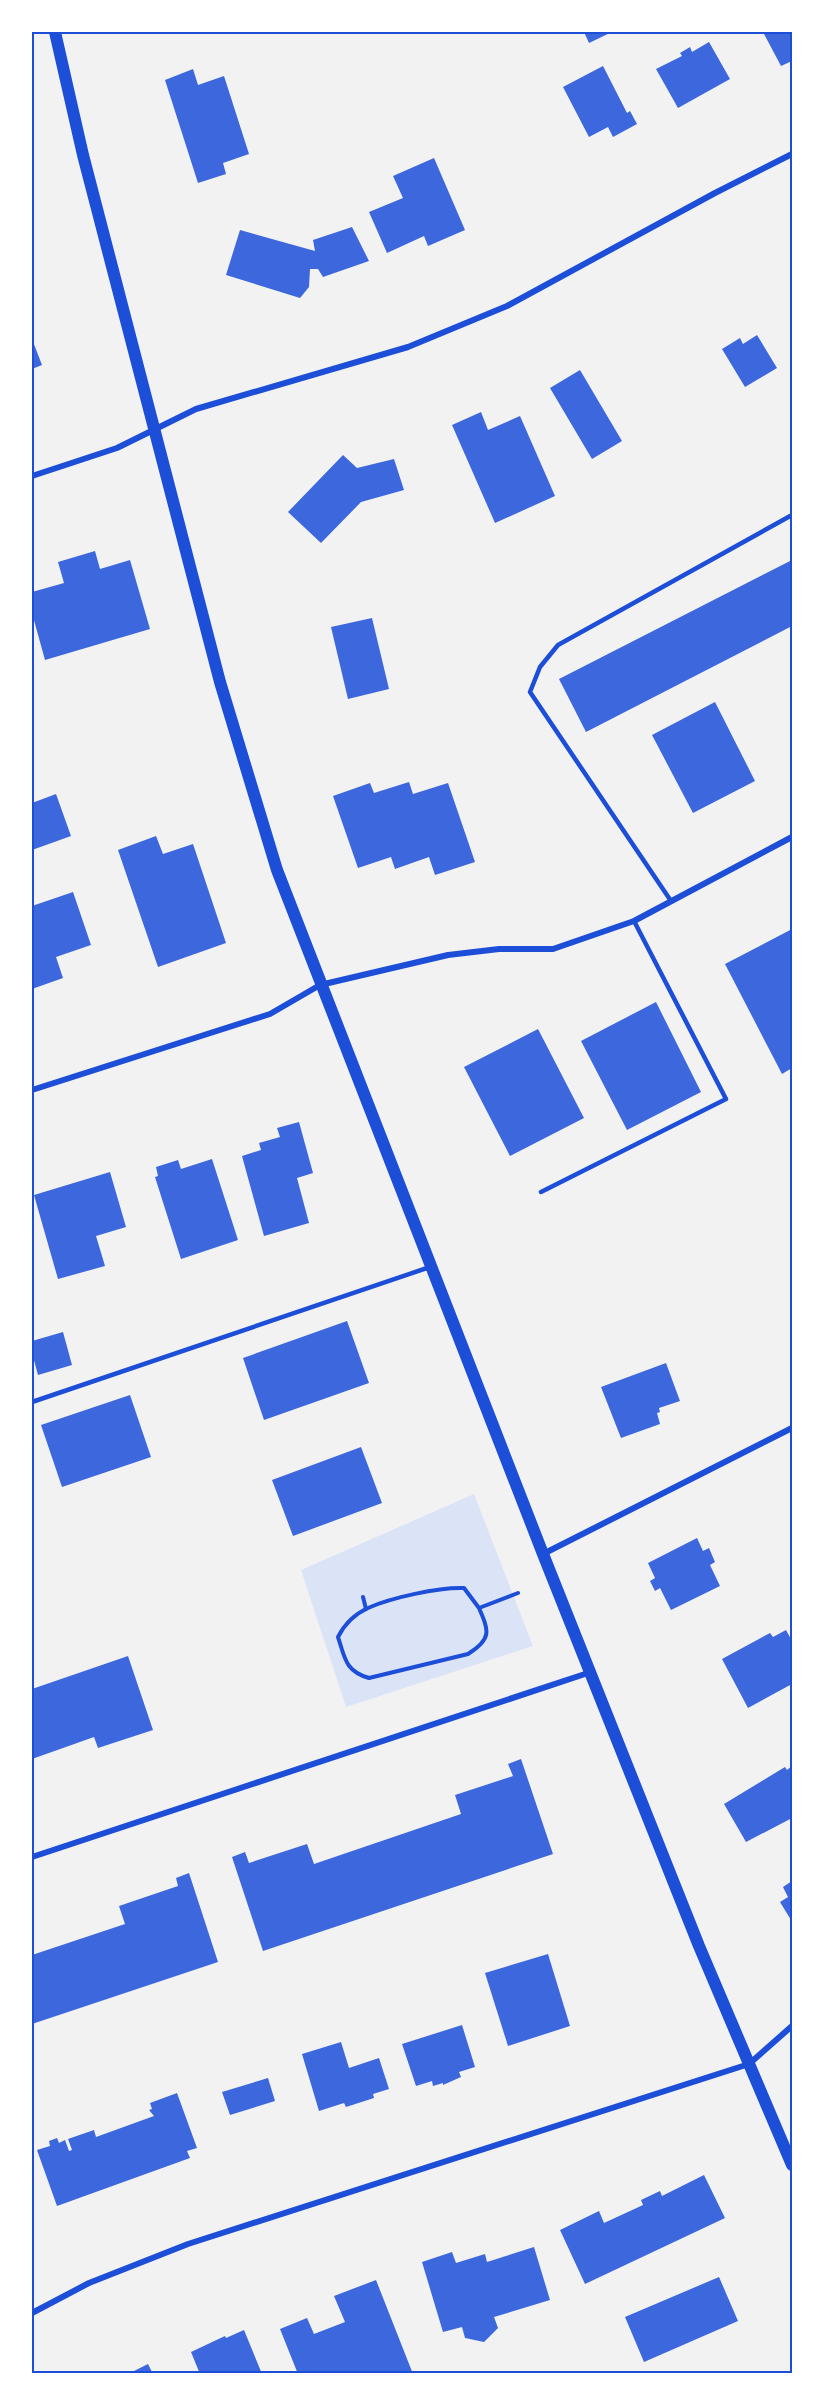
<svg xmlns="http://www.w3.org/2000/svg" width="824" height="2405" font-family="'Libre Baskerville',serif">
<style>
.green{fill:#dbe4f7}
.building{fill:#3d67dc}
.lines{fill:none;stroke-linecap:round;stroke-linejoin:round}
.path{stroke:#1d4ed8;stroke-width:4}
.service{stroke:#1d4ed8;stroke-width:4.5}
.minor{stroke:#1d4ed8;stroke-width:6}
.secondary{stroke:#1d4ed8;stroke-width:12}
.neatline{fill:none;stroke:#1d4ed8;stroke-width:2}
</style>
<rect width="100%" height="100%" fill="#f2f2f2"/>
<path class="green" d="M474,1494L533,1646L346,1707L301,1570Z"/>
<g class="building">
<path d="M584,32H612L589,43Z"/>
<path d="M763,32H792V61L781,66Z"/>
<path d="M709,42L730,79L678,108L656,69L682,56L680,53L690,47L692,52Z"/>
<path d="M603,66L627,113L630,111L637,124L613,137L608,127L589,137L563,87Z"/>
<path d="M193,69L198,85L224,76L249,154L223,163L226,174L198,183L165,80Z"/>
<path d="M434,158L465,230L428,246L424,236L387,253L369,212L403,198L393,176Z"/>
<path d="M352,227L369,261L323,277L318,269H310L309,287L300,298L226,275L240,230L315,251L313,240Z"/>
<path d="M757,335L777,368L745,387L722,349L740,338L743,344Z"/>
<path d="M32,339L42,365L32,369Z"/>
<path d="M580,370L622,441L592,459L550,388Z"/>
<path d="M481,412L488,430L520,416L555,496L495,523L452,425Z"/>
<path d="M343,455L357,468L394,459L404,490L361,502L321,543L288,512Z"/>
<path d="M95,551L100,569L130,560L150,629L45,660L32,613V592L64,583L58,562Z"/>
<path d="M792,560V626L586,732L559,679Z"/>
<path d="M372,618L389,689L348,699L331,627Z"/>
<path d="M715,702L755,781L693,813L652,735Z"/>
<path d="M409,782L413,794L448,783L475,862L435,875L429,857L395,869L391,857L358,868L333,796L370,783L374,793Z"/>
<path d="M56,794L71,836L32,850V803Z"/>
<path d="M156,836L163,854L193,844L226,943L158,967L118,850Z"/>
<path d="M73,892L91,945L56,957L63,978L32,989V906Z"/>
<path d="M792,929V1068L782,1074L725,964Z"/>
<path d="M656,1002L701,1092L627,1130L581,1041Z"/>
<path d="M538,1029L584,1118L510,1156L464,1067Z"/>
<path d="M299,1122L313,1173L297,1178L309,1223L264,1236L242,1156L261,1150L259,1143L280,1137L277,1128Z"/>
<path d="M212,1159L238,1240L181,1259L155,1177L158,1176L156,1167L178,1160L181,1169Z"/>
<path d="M110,1172L126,1227L96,1236L105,1266L58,1279L34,1195Z"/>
<path d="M347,1321L369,1383L264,1420L243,1358Z"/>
<path d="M63,1332L72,1365L38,1375L32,1353V1341Z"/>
<path d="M666,1363L680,1401L659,1408L660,1412L657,1413L660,1424L621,1438L601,1387Z"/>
<path d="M130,1395L151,1457L62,1487L41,1425Z"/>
<path d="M361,1447L382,1503L293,1536L272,1480Z"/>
<path d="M697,1538L703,1551L709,1548L715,1562L710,1565L720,1586L671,1610L660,1588L655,1591L650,1581L655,1578L648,1563Z"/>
<path d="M786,1630L792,1641V1684L748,1708L722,1659L770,1633L773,1637Z"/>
<path d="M128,1656L153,1730L98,1748L94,1737L32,1759V1689Z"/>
<path d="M521,1759L553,1854L263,1951L232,1857L245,1852L249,1863L307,1844L314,1864L461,1814L455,1795L513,1776L508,1764Z"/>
<path d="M792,1766V1818L746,1842L724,1804L785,1767L787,1770Z"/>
<path d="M189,1873L218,1962L32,2024V1955L125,1924L119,1906L178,1886L176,1878Z"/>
<path d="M792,1881V1919L791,1920L780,1902L788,1897L783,1887Z"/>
<path d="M548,1954L570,2026L508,2046L485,1973Z"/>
<path d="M462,2025L475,2067L459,2072L461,2077L443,2085V2083L433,2086L432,2081L416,2086L402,2044Z"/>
<path d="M341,2042L349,2068L379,2058L389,2089L373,2094L374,2098L346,2107L344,2103L319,2111L302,2054Z"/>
<path d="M268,2078L275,2101L230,2115L222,2092Z"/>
<path d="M177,2093L197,2148L187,2151L190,2158L57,2206L37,2150L50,2146L49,2141L57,2138L59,2143L65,2140L69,2151L72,2150L68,2139L94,2130L96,2137L154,2116L149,2110L152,2109L150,2103Z"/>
<path d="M704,2175L725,2218L585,2284L560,2230L599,2211L604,2223L643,2205L641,2200L660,2191L662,2196Z"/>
<path d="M534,2247L550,2300L494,2317L498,2328L484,2342L465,2338L462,2327L443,2332L422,2262L452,2252L456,2263L485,2254L487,2262Z"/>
<path d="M719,2277L738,2321L644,2362L625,2317Z"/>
<path d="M376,2280L413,2374H298L280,2329L307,2318L314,2334L345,2322L334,2296Z"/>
<path d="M244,2330L262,2374H200L191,2352L225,2336L226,2338Z"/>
<path d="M148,2364L153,2374H128Z"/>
</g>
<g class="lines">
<g class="path">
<path d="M363,1597L366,1609"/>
<path d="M479,1608L464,1588C439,1587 390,1598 368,1608C355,1614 344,1625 338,1637C345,1658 345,1671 369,1678L468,1654C492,1639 489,1631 479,1608L518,1593"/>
</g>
<g class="service">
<path d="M671,901L530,692L540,667L558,645L792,515"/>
<path d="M541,1192L726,1099L634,921"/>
<path d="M32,1402L430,1267"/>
</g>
<g class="minor">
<path d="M32,476L117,448L196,409L408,347L507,306L715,193L792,154"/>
<path d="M32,1090L270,1014L320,985L448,955L499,949H553L634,921L792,837"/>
<path d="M543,1554L792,1428"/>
<path d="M32,1857L591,1672"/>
<path d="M32,2313L89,2283L188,2244L749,2064L792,2026"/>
</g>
<path class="secondary" d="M55,32L83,155L220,682L277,870L543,1554L699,1946L792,2165"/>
</g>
<rect width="824" height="2405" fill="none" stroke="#ffffff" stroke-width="66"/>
<rect x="33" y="33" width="758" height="2339" class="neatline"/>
</svg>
